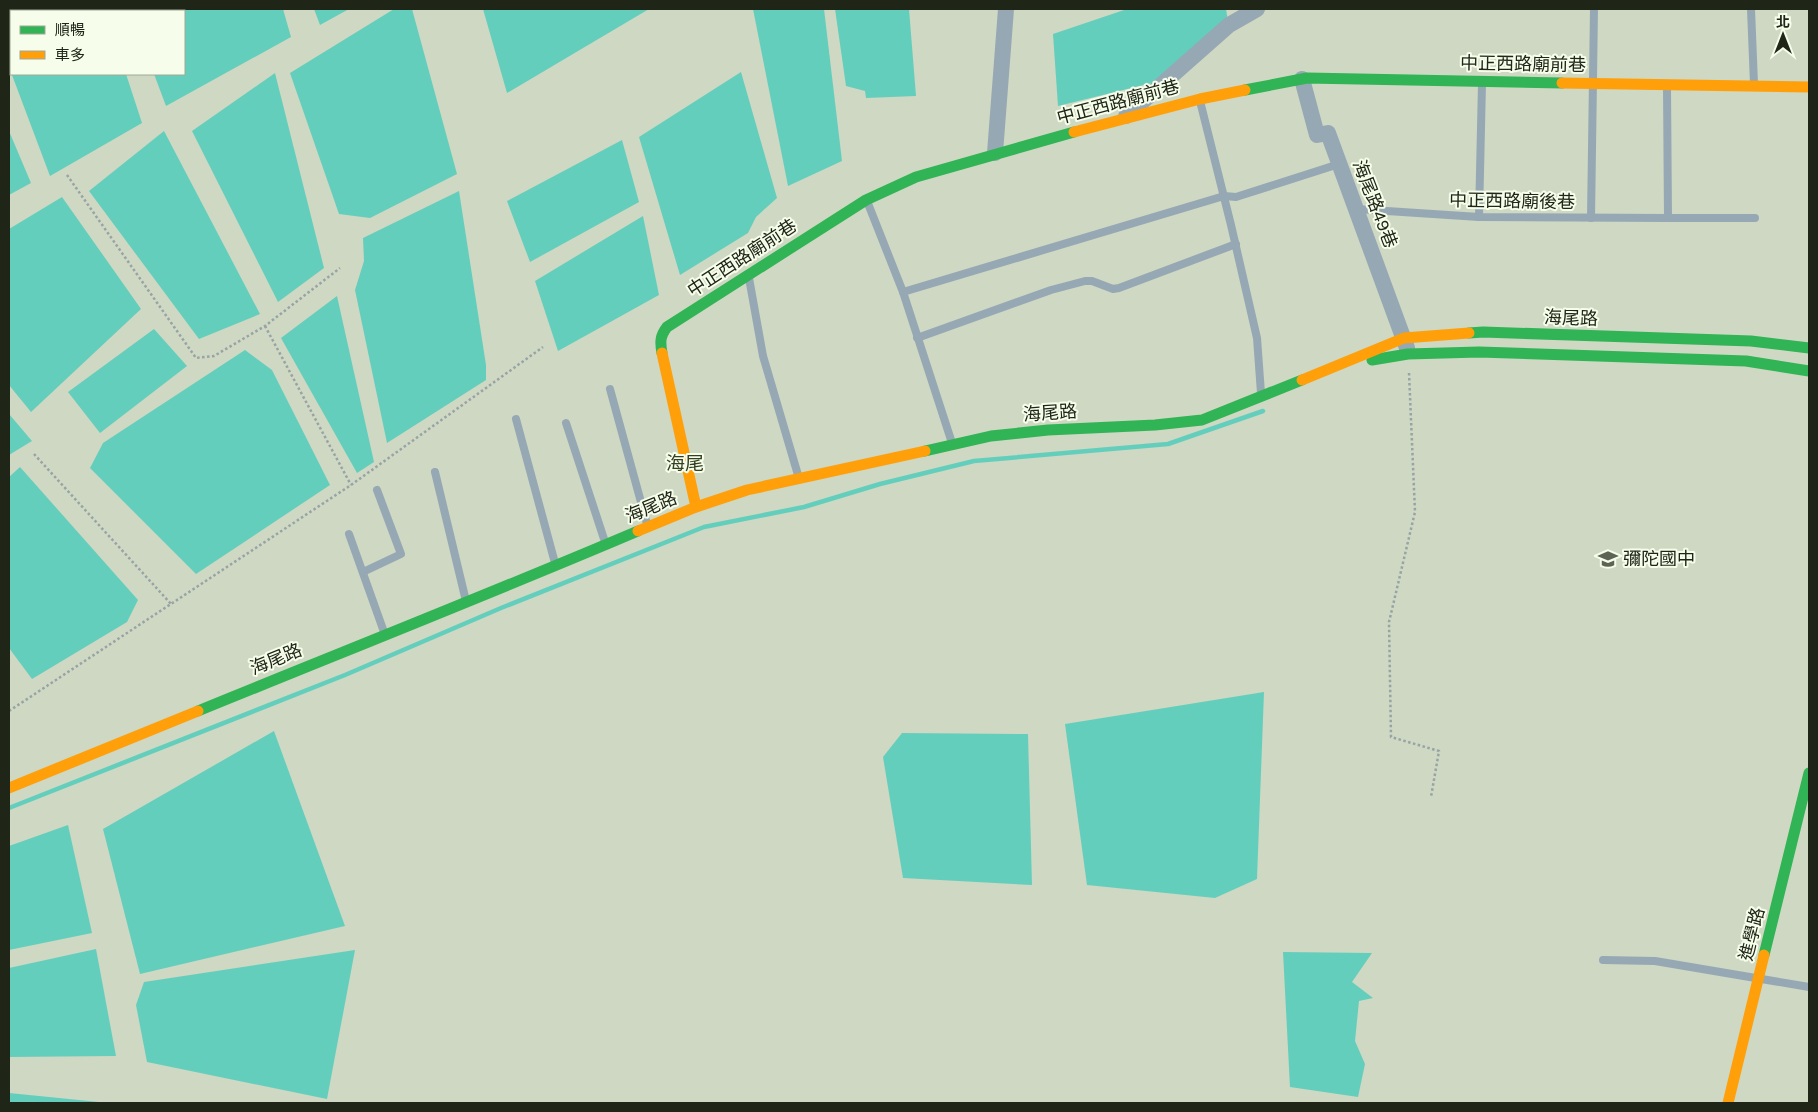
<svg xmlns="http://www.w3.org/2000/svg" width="1818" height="1112" font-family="Karla,'Noto Sans TC',sans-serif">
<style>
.water{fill:#64cebd}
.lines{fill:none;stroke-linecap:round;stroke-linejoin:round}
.stream{stroke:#64cebd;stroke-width:4.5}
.path{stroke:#97a3a5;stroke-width:2.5;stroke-dasharray:2.5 2.5;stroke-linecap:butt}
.lane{stroke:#96a8b4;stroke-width:8}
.street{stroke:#96a8b4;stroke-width:16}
.fast{stroke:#30b455;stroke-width:11}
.slow{stroke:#ff9f0a;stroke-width:11}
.labels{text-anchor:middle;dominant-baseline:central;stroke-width:4;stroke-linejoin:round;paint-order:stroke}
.street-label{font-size:18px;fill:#202617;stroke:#f6feeb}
.poi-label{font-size:18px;fill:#202617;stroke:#f6feeb;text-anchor:start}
.neighbourhood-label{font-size:19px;fill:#344020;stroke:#f6feeb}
</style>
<rect width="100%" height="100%" fill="#cfd8c2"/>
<g class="water">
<path d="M135,9H283L291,37L166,106L154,74H184V11H135Z"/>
<path d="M314,9H349L320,25Z"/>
<path d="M394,9H412L457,174L370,218L339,214L290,73Z"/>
<path d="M483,9H649L507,93Z"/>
<path d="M753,9H824L842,161L788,186Z"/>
<path d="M835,9H909L916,96L866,98L865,91L846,86Z"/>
<path d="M1127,9H1226L1228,21L1168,79L1058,106L1053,34Z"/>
<path d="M11,21V74H126L142,123L50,176L9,67V23Z"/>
<path d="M741,72L777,198L756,217L748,233L680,275L639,137Z"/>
<path d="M275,73L324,268L278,302L192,131Z"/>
<path d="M9,131L31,183L9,195Z"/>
<path d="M164,131L260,314L199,339L89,191Z"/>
<path d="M622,140L639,202L530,262L507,201Z"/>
<path d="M459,191L486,365V380L387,443L355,290L364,261L363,238Z"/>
<path d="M62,197L141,309L31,412L9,385V229Z"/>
<path d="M643,216L659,295L558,351L535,281Z"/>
<path d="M337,296L374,462L357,473L281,338Z"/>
<path d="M154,329L187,366L100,433L68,392Z"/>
<path d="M245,350L272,370L330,485L196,574L90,468L103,443Z"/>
<path d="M9,414L32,441L9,455Z"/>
<path d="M20,467L138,600L127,622L32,679L9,648V477Z"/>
<path d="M1264,692L1257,879L1215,898L1087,885L1065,724Z"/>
<path d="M274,731L345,926L140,974L103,829Z"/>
<path d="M902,733L1028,734L1032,885L903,878L883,757Z"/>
<path d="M68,825L92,933L9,950V846Z"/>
<path d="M96,949L116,1056L9,1057V968Z"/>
<path d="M355,950L327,1099L147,1062L136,1005L144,982Z"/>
<path d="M1283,952L1372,953L1352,982L1373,998L1359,1001L1355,1041L1365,1064L1358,1097L1290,1087Z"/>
<path d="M9,1093L109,1103H9Z"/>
</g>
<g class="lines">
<path class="stream" d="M9,808L345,675L501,608L704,527L804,507L880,484L974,461L1168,444L1263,411"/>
<g class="path">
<path d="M67,175L196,358L214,356L265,326L340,268"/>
<path d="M265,326L351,485"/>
<path d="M1409,373L1415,512L1389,622L1391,737L1439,751L1431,797"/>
<path d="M34,454L172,605"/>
<path d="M9,711L351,485L543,347"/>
</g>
<g class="lane">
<path d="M1751,9L1754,84"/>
<path d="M1667,87L1668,218H1755"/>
<path d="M1200,101L1231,225L1257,338L1261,393"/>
<path d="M867,201L903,292L952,443"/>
<path d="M1356,209L1479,217L1668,218"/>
<path d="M1479,217L1482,83"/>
<path d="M1591,218L1594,9"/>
<path d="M749,278L763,356L798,475"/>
<path d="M903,292L1224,196L1236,197L1339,164"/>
<path d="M917,338L1051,290L1085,281H1092L1113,289L1119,288L1236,244"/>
<path d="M610,389L647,524"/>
<path d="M516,419L555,563"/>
<path d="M566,423L605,542"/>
<path d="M435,472L466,601"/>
<path d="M349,534L384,632"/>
<path d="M363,572L401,554L377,490"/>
<path d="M1603,960L1655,961L1809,987"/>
</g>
<g class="street">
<path d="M1302,79L1317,135L1328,133L1407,348"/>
<path d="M1126,116L1229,25L1257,9"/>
<path d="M995,153L1006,9"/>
</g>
<g class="fast">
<path d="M1245,90L1307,78L1562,83"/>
<path d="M1469,333L1483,332L1751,341L1809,348"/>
<path d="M662,353C660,342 660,336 667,327L866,200L916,177L1074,132"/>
<path d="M1372,360L1408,354L1479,352L1746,361L1809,371"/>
<path d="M925,451L991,436L1048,430L1155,425L1202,420L1302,380"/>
<path d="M198,711C345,651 492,593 638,531"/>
<path d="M1764,955L1809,773"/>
</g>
<g class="slow">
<path d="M1562,83L1809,87"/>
<path d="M1074,132L1200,99L1245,90"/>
<path d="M662,353L696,507"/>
<path d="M1302,380L1404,338L1469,333"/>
<path d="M638,531L696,507L747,490L925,451"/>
<path d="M9,788L198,711"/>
<path d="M1728,1103L1764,955"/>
</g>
</g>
<defs>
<symbol id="school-bare" viewBox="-9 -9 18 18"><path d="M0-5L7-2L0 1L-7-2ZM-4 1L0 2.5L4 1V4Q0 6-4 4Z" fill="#5d6453" stroke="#f6feeb" stroke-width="2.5" paint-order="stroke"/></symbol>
</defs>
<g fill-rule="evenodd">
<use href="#school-bare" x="1594" y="545" width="28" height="28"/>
</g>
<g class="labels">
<g class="street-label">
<text transform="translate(1523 64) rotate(1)">中正西路廟前巷</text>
<text transform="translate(1118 102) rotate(-15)">中正西路廟前巷</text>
<text transform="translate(1512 201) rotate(1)">中正西路廟後巷</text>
<text transform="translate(1375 204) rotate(69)">海尾路49巷</text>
<text transform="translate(742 258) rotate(-33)">中正西路廟前巷</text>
<text transform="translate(1571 318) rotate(2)">海尾路</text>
<text transform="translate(1050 413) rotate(-4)">海尾路</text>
<text transform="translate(651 507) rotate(-22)">海尾路</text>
<text transform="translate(276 659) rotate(-22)">海尾路</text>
<text transform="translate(1752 934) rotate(-76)">進學路</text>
</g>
<g class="poi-label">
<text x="1623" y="559">彌陀國中</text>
</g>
<g class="neighbourhood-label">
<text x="685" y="464">海尾</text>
</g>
</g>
<rect width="1818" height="1112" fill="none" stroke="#202617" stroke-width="20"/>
<rect x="10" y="10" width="175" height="65" fill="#f6feeb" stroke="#a0a896"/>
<rect x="20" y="26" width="25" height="8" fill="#30b455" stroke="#a0a896"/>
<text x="55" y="35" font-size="15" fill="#202617">順暢</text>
<rect x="20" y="51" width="25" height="8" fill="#ff9f0a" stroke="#a0a896"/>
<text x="55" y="60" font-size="15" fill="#202617">車多</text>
<g transform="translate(1783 35)" stroke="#f6feeb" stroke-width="4" paint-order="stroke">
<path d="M0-4L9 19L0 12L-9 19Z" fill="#202617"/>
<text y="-8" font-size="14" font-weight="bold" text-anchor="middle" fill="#202617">北</text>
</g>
</svg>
